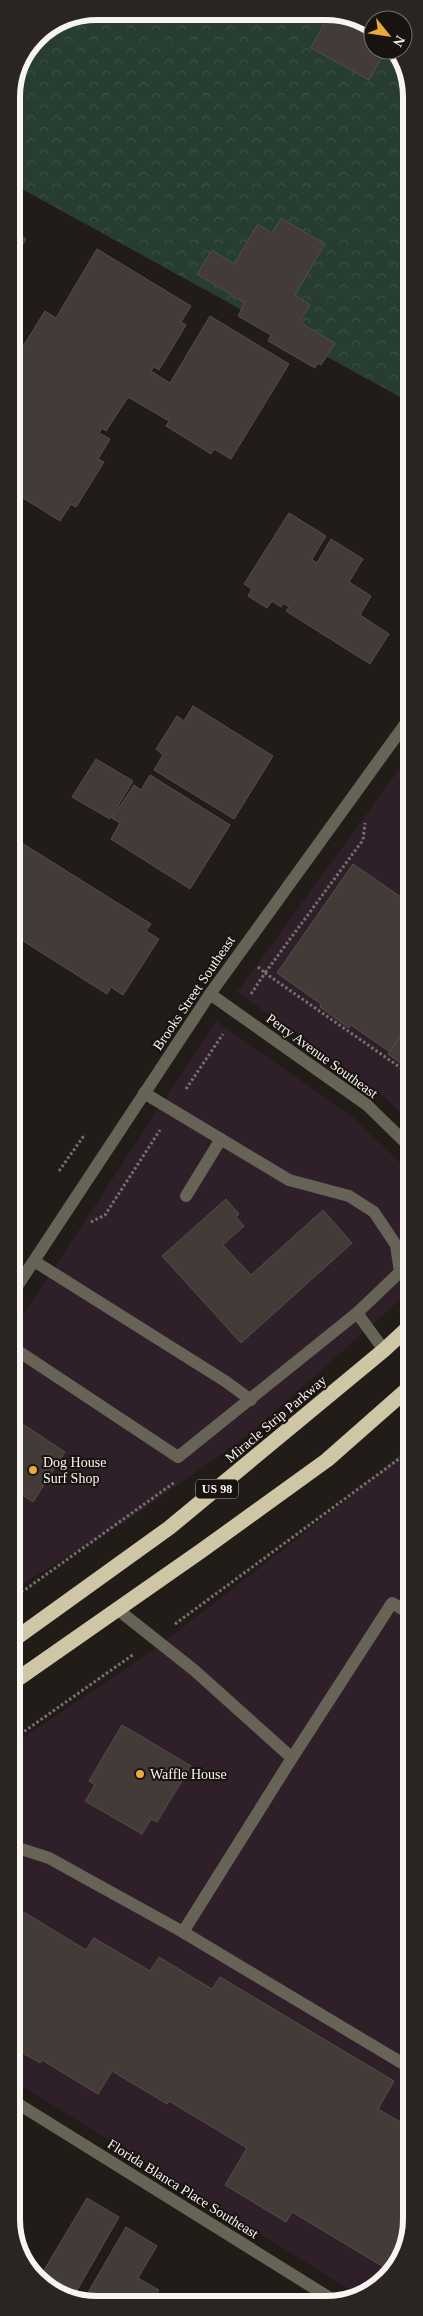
<svg xmlns="http://www.w3.org/2000/svg" width="423" height="2316" font-family="Georgia,serif">
<style>
.commercial{fill:#2f1f28}
.park{fill:url(#park-crowns)}
.building{fill:#423b37;stroke:#554e4a}
.lines{fill:none;stroke-linecap:round;stroke-linejoin:round}
.path{stroke:#76706e;stroke-width:3;stroke-dasharray:2.5 2.5;stroke-linecap:butt}
.minor{stroke:#676356;stroke-width:12}
.highway{stroke:#cfc6a5;stroke-width:15}
.poi-dot{fill:#eaaa38;stroke:#191310;stroke-width:2}
.labels{text-anchor:middle;dominant-baseline:central;stroke-width:4;stroke-linejoin:round;paint-order:stroke}
.shield{fill:#191310;stroke:#b5b0ae;stroke-width:1}
.shield-label{font-size:12px;font-weight:bold;fill:#f8f4f2}
.street-label{font-size:14px;fill:#f8f4f2;stroke:#191310}
.poi-label{font-size:14px;fill:#f8f4f2;stroke:#191310;text-anchor:start}
.rim{fill:none;stroke:#f8f4f2;stroke-width:6}
</style>
<defs>
<pattern id="park-crowns" width="20" height="18" patternUnits="userSpaceOnUse" patternTransform="scale(1.25)"><rect width="20" height="18" fill="#263d30"/><path d="M2 6a3 3 0 1 1 6 0M12 15a3 3 0 1 1 6 0" fill="none" stroke="#3c5044"/></pattern>
</defs>
<rect width="100%" height="100%" fill="#221c19"/>
<g class="commercial">
<path d="M411,753V1123L380,1093L237,992Z"/>
<path d="M216,1021L354,1118L411,1173V1290L247,1436L122,1524L12,1590V1332Z"/>
<path d="M411,1446L412,2225L390,2276L357,2294L12,2080V1745L156,1648L339,1506Z"/>
</g>
<path class="park" d="M348,14L373,29V50H395L411,86V403L11,183V91L36,36L64,18Z"/>
<g class="building">
<path d="M329,14H337L373,34V50H386L369,80L311,48Z"/>
<path d="M281,218L325,244L295,295L310,305L299,322L335,343L321,365L318,363L315,368L268,341L271,335L238,316L245,303L197,274L212,250L234,264L258,224L272,233Z"/>
<path d="M11,219L21,224L16,233L26,239L11,265Z"/>
<path d="M97,249L191,306L181,322L186,325L159,370L154,367L151,371L170,383L210,316L289,364L231,459L214,449L211,454L166,426L169,421L128,397L106,431L102,428L99,433L110,439L98,459L104,462L76,507L71,504L60,521L12,491L11,366L45,311L56,318Z"/>
<path d="M289,513L326,536L312,559L317,563L331,539L363,559L349,582L371,596L360,615L389,634L370,664L286,611L289,607L283,603L281,607L272,601L267,608L248,596L252,589L244,584Z"/>
<path d="M193,706L273,756L234,819L154,770L163,755L156,749L177,716L184,721Z"/>
<path d="M96,759L133,781L110,819L72,797Z"/>
<path d="M150,775L230,825L190,889L111,839L120,823L112,818L134,785L141,790Z"/>
<path d="M17,840L151,924L146,931L159,939L123,995L111,987L107,994L12,934V874L16,868L12,865V849Z"/>
<path d="M353,864L411,904V930L406,937L411,941V1021L390,1052L351,1025L349,1028L320,1007L321,1004L277,973Z"/>
<path d="M411,1021V1071L388,1054Z"/>
<path d="M226,1199L239,1214L236,1217L244,1226L223,1245L251,1275L323,1210L352,1243L241,1343L162,1256Z"/>
<path d="M15,1419L65,1452L33,1502L12,1488V1424Z"/>
<path d="M122,1725L191,1766L157,1822L151,1819L142,1834L85,1801L95,1785L89,1781Z"/>
<path d="M12,1905L86,1950L94,1938L150,1971L159,1957L212,1989L220,1977L394,2081L378,2109L412,2129V2225L392,2272L292,2212L286,2222L225,2185L247,2148L169,2101L167,2104L112,2071L98,2094L42,2060L40,2063L12,2047Z"/>
<path d="M87,2198L119,2217L76,2292L43,2272Z"/>
<path d="M126,2227L157,2246L138,2278L159,2290L151,2303H82Z"/>
</g>
<g class="lines">
<g class="path">
<path d="M258,967L265,973L363,840L365,823"/>
<path d="M251,994L265,973L411,1075"/>
<path d="M186,1089L223,1034"/>
<path d="M59,1171L85,1134"/>
<path d="M91,1222L105,1215L160,1130"/>
<path d="M12,1596L26,1589L175,1482"/>
<path d="M175,1624L411,1450"/>
<path d="M12,1740L134,1654"/>
</g>
<g class="minor">
<path d="M210,994L367,1105L411,1148"/>
<path d="M144,1093L289,1180L349,1196L374,1212L396,1245L400,1272L357,1313"/>
<path d="M186,1196L221,1139"/>
<path d="M34,1261L225,1381L251,1400"/>
<path d="M12,1294L210,994L411,716"/>
<path d="M12,1347L178,1457L357,1313L384,1350"/>
<path d="M117,1609L194,1670L292,1758L183,1932"/>
<path d="M292,1758L392,1603L411,1614"/>
<path d="M12,1846L49,1858L183,1932L412,2069"/>
<path d="M12,2100L338,2303"/>
</g>
<g class="highway">
<path d="M12,1641L169,1528L384,1350L411,1325"/>
<path d="M12,1683L201,1551L327,1460L411,1386"/>
</g>
</g>
<g class="poi-dot">
<circle cx="33" cy="1470" r="5"/>
<circle cx="140" cy="1774" r="5"/>
</g>
<g class="labels">
<rect class="shield" x="196" y="1479.5" width="42" height="19" rx="4"/>
<g class="shield-label">
<text x="217" y="1489">US 98</text>
</g>
<g class="street-label">
<text transform="translate(194 993) rotate(-56)">Brooks Street Southeast</text>
<text transform="translate(322 1056) rotate(36)">Perry Avenue Southeast</text>
<text transform="translate(276 1419) rotate(-40)">Miracle Strip Parkway</text>
<text transform="translate(183 2189) rotate(32)">Florida Blanca Place Southeast</text>
</g>
<g class="poi-label">
<text x="43" y="1462">Dog House<tspan x="43" dy="16">Surf Shop</tspan></text>
<text x="150" y="1774">Waffle House</text>
</g>
</g>
<path d="M0 0H423V2316H0ZM97 20H326A77 77 0 0 1 403 97V2219A77 77 0 0 1 326 2296H97A77 77 0 0 1 20 2219V97A77 77 0 0 1 97 20Z" fill="#2b2522" fill-rule="evenodd"/>
<path class="rim" d="M97 20H326A77 77 0 0 1 403 97V2219A77 77 0 0 1 326 2296H97A77 77 0 0 1 20 2219V97A77 77 0 0 1 97 20Z"/>
<g transform="translate(388 35) rotate(120)"><circle r="24" fill="#191310" stroke="#726d6a"/>
<path d="M0-4L9 19L0 12L-9 19Z" fill="#eaaa38"/>
<text y="-8" font-size="14" font-weight="bold" text-anchor="middle" fill="#f8f4f2">N</text>
</g>
</svg>
